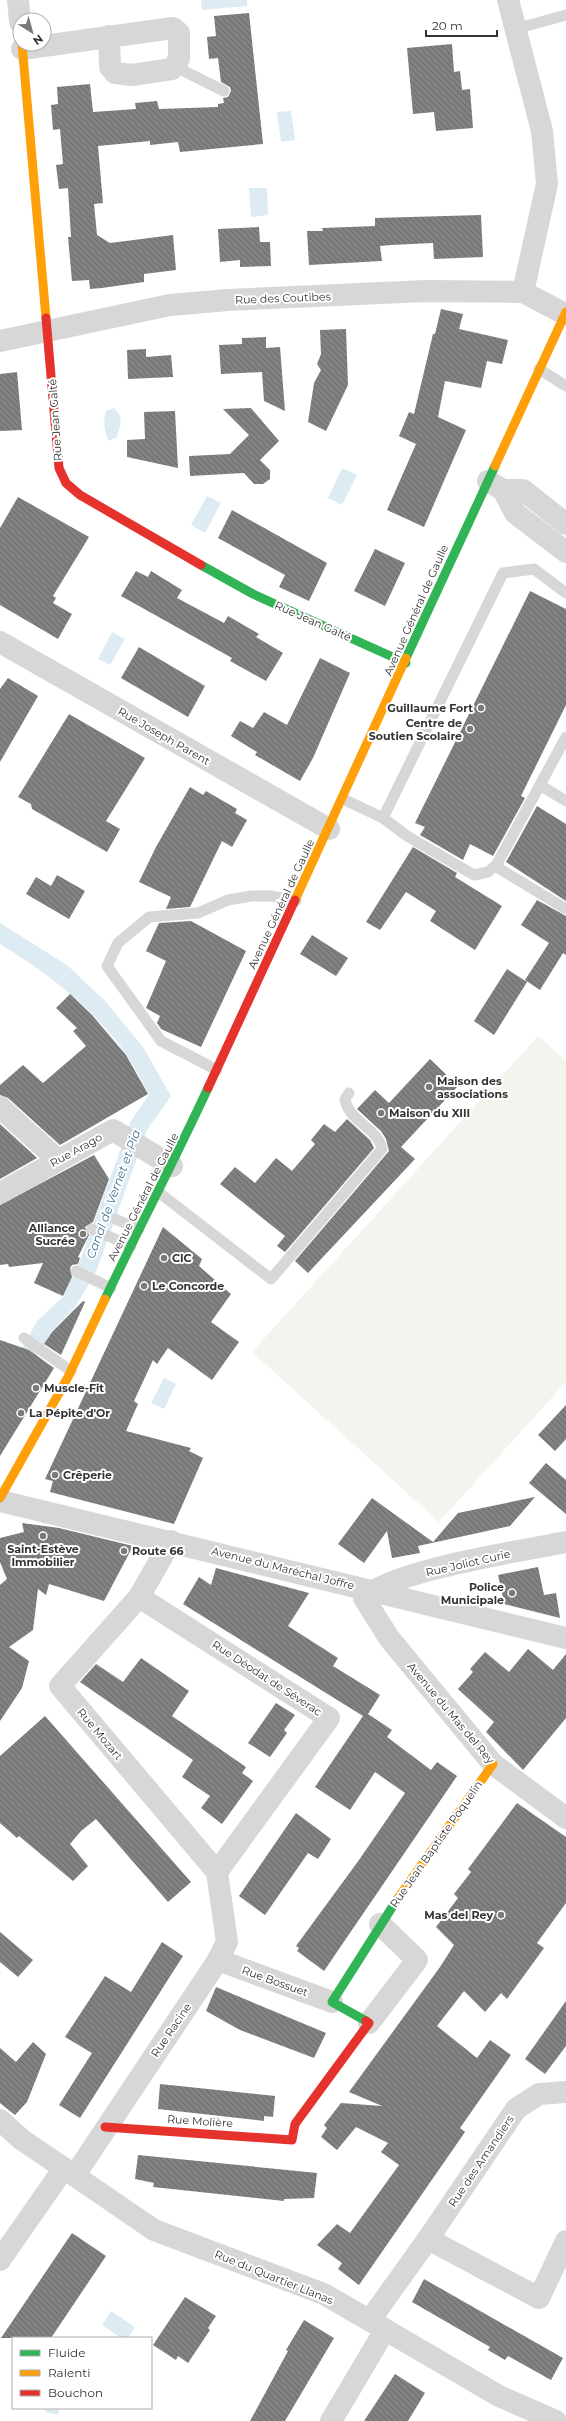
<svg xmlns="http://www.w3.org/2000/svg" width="566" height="2421" font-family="Montserrat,sans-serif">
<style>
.green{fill:#f1f5ed}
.water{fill:#ddebf3}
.building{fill:url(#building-back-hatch)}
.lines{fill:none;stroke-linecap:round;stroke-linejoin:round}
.lane{stroke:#d7d7d7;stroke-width:11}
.street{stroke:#d7d7d7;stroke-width:22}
.fast{stroke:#30b455;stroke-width:9}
.slow{stroke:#ff9f0a;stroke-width:9}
.jam{stroke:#e5322d;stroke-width:9}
.poi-dot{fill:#7a7a7a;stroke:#fff;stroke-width:1.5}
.labels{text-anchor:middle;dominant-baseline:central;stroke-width:4;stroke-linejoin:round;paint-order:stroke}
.street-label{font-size:11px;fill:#333;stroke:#fff}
.poi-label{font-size:11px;font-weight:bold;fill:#333;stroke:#fff;text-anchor:start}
.water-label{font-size:12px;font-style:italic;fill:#3f7597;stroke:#fff}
</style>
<defs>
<pattern id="building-back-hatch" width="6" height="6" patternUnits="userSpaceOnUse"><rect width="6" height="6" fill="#818181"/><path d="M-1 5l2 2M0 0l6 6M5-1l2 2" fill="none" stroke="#6a6a6a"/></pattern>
</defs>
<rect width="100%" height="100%" fill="#fff"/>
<path class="green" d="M538,1036L566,1061V1382L439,1522L252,1352Z"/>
<g class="water">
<path d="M201,0H247V6L202,10Z"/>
<path d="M291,111L295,140L281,142L277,112Z"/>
<path d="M249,188H267L268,215L251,217Z"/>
<path d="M114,408C125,418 120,425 117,437L109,441C104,434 103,419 106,411Z"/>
<path d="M342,468L357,475L342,505L328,498Z"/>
<path d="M207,496L221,503L205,533L191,525Z"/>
<path d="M112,632L125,639L110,665L98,659Z"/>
<path d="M0,923L67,965L106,1002L143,1047L171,1096L147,1130L96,1272L75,1307L51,1332L0,1421V1390L37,1321L63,1297L81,1258L131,1121L149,1095C142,1082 136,1069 128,1057C95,1009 49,974 0,944Z"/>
<path d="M164,1378L176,1384L164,1409L151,1403Z"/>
<path d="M111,2311L135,2327L128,2338H121L102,2325Z"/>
<path d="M46,2408H59L58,2415L45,2412Z"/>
</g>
<g class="building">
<path d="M249,13L263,144L180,152L178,142L150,145V141L98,146L103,203L94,204L97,235L110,243L173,235L176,270L144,274V282L102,288L90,289L89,280L72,281L68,237H71L68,188L59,189L56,165L63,164L60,129L53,130L51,105L58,104L57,87L90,84L93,112L136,109L135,103L157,101L159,109L218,107V104L224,103L223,98L228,97L231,91L230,87L221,82L218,58L209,59L207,37L216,36L214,16Z"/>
<path d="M452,44L454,72L460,71L462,90L470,89L473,128L436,131L434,112L413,114L407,48Z"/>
<path d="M481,215L483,257L434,259L433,243L391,245L380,246L382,261L309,265L307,231H323L322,228L375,226V218Z"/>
<path d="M259,227L260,242H270L271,266L240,267V260L220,262L218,229Z"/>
<path d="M441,309L463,314L459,329L508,340L502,364L487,361L481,388L445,381L438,417L466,430L424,527L387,510L416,444L399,436L409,412L414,414L433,334H435Z"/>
<path d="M346,329L348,385L326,431L308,422L314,383L321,370L317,364L321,354L320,330Z"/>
<path d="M266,337V348L280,347L285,411L264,401L262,372L221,374L219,345L242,344V338Z"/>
<path d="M146,349V357L171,355L173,377L128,379L127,350Z"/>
<path d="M17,372L22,430L0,431V374Z"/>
<path d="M251,408L279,441L260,460L270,470V479L263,484H254L244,473L190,476L189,456L230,454L249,435L223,409Z"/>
<path d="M175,411L178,468L127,457V440L145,439L144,412Z"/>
<path d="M18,497L89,537L53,596L56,598L53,603L72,614L58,639L0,605V528Z"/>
<path d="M232,510L327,563L309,601L279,587L285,575L218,538Z"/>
<path d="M375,549L405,563L385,606L354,591Z"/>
<path d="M136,571L148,577L151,571L182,590L177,598L224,623L228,616L259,634L256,637L283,653L266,681L230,661L232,658L121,596Z"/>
<path d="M530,591L566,609V705L521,796L525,798L493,856L470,844L463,860L420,835L425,827L415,823Z"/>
<path d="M139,647L205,686L188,717L121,678Z"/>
<path d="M320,658L350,673L313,758L300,781L255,755L257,752L231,736L240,721L253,728L264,712L287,725Z"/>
<path d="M8,678L38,696L0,762V689Z"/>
<path d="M69,714L145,758L106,821L120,829L107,852L32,809L31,804L18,797Z"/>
<path d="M190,787L203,795L206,791L237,809L235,813L247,820L232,847L222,841L190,907L166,909L171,897L139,882L156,847Z"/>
<path d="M537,806L566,824V901L506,862Z"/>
<path d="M413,847L457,873L455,877L502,906L475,950L430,921L436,911L406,892L380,930L366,922Z"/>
<path d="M57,875L85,891L69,919L26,894L36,877L51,886Z"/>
<path d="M537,900L566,916V955L563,953L540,990L525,980L549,943L521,925Z"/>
<path d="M191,921L246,951L201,1047L161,1029L157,1023L160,1016L146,1008L166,961L146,951L159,923Z"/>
<path d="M312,935L348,958L336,976L300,954Z"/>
<path d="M507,969L527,982L494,1035L474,1021Z"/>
<path d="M70,994L92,1015L126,1055L148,1094L60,1145L8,1098L0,1095V1085L23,1065L43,1083L86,1046L73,1031L77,1028L56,1008Z"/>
<path d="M430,1059L458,1086L401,1147L415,1159L308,1273L295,1261L389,1151L386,1139L381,1131L357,1109L375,1090L389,1103Z"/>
<path d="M347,1119L370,1140L374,1148L285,1252L277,1246L285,1236L220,1184L235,1167L255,1183L276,1158L292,1171L315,1144L311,1140L324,1124L335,1132Z"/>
<path d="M0,1124L37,1158L0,1179Z"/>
<path d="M94,1155L109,1179L93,1222L85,1227L89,1235L78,1257L80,1258L78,1264L72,1265L70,1268L72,1277L63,1296L34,1283L43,1263L9,1267L8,1264L0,1265V1205Z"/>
<path d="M163,1227L202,1259L199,1266L231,1294L211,1322L239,1342L212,1380L168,1348L157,1364L153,1360L134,1401L138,1404L126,1431L191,1448L189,1451L203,1458L174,1524L50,1492L53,1481L45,1479Z"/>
<path d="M83,1301L85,1302L61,1355L44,1344L52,1332Z"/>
<path d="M0,1340L29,1350L54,1368L0,1456Z"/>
<path d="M566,1405V1439L555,1451L538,1435Z"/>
<path d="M546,1463L566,1480V1514L529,1483Z"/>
<path d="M535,1497L510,1526L418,1546L420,1553L392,1558L387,1531L364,1563L338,1544L372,1498L433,1542L458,1513Z"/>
<path d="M22,1523L59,1528L133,1546L104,1601L49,1584L46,1595L38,1589L33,1630L9,1647L29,1661L22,1688L0,1721V1585L7,1579L0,1562V1538L24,1532Z"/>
<path d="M538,1567L544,1595L556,1593L560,1618L500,1603L504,1602L498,1575Z"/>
<path d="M216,1568L309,1593L288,1626L338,1658L333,1666L380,1695L368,1714L392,1730L387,1737L431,1770L437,1762L457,1776L324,1971L297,1951L299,1948L296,1946L359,1860L405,1793L375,1772L350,1810L315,1787L363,1716L183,1604L199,1577L211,1585Z"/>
<path d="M528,1649L553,1670L566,1654V1718L523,1770L486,1732L494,1722L458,1689L473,1672L470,1669L485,1652L509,1672Z"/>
<path d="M141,1658L189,1691L172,1716L246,1767L242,1773L253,1781L222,1824L201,1808L210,1796L182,1777L193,1760L80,1682L96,1664L123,1682Z"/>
<path d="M276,1703L295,1715L284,1730L287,1733L270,1757L248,1743Z"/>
<path d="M45,1716L191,1882L168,1902L96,1819L81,1831L70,1844L88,1866L73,1881L19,1836L17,1838L0,1823V1756Z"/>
<path d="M517,1803L566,1837V1903L537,1943L544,1948L507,1999L501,1993L485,2012L464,1991L437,2026L477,2058L490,2040L511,2055L460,2128L465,2132L359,2285L338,2269L342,2263L317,2245L337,2224L350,2233L399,2165L381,2152L388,2143L356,2127L337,2150L321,2137L327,2128L324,2125L341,2103L382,2106L349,2092L440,1967L454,1945L436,1927L458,1898L454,1894L471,1872L468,1869Z"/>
<path d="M296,1813L331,1839L318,1859L308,1853L265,1915L239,1896Z"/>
<path d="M0,1932L33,1960L18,1977L0,1962Z"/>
<path d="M162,1942L183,1956L80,2118L59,2105L92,2053L65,2037L105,1976L131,1992Z"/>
<path d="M216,1987L326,2033L314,2058L240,2030L206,2011Z"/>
<path d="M566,2001V2046L545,2074L525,2059Z"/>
<path d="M33,2042L46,2054L27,2102L15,2115L0,2103V2048L16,2062Z"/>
<path d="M160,2084L275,2096L273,2117L264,2116V2121L158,2109Z"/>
<path d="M138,2155L317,2173L314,2198L284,2199V2201L153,2187L154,2183L135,2179Z"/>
<path d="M72,2233L106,2256L51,2338H1Z"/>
<path d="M424,2279L563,2358L551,2380L508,2356L505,2360L488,2350L490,2347L412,2302Z"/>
<path d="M185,2297L216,2316L208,2328L210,2330L188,2363L178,2356L176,2360L153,2345Z"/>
<path d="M304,2320L334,2338L285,2421H250L288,2351L286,2350Z"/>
<path d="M395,2374L425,2393L408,2421H364Z"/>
</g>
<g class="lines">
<g class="lane">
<path d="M515,29L566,15"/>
<path d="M174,66L224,91"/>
<path d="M539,369L566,386"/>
<path d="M540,785L566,801"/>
<path d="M343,799L383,818L407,836L474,875L488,872L497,864L566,737"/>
<path d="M383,818L503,573L534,569L566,593"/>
<path d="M495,866L566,909"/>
<path d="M217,1070L161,1041L107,966L118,943L149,917L198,913L228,900L251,896H271L296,901"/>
<path d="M157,1191L271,1279L382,1149C378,1128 348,1121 345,1099L349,1093"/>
<path d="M115,1219L139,1229"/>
<path d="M92,1229L131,1246"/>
<path d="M76,1271L111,1288"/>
<path d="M24,1338L71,1371"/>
</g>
<g class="street">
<path d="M18,0L20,22"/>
<path d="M508,0L542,131L547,184L523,292"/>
<path d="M22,49L173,28L179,33V59L172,69L132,75L115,73L110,67L109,36"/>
<path d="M0,341L170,305L228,300L426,291L523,292L565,314"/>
<path d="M488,481L503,490H523L566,524"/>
<path d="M503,490L515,513L566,552"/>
<path d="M0,642L329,829"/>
<path d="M0,1107L58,1160"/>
<path d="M0,1193L113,1130L172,1166"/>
<path d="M0,1501L566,1638"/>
<path d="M171,1541L139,1597L329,1718L217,1872"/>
<path d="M566,1542C522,1551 392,1570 364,1598L389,1638L493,1764L566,1818"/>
<path d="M139,1597L60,1686L217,1872"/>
<path d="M218,1960L332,2002"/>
<path d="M369,2023L417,1960L380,1924"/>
<path d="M0,2120L21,2139L154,2230L324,2294L499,2396L556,2421"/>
<path d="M75,2175L218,1960L227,1942L217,1872"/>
<path d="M428,2239L539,2298L566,2241"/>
<path d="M0,2260L64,2168"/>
<path d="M370,2320L428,2239L516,2109L539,2094L566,2092"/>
<path d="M331,2421L385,2330"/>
</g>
<g class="fast">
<path d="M201,565L253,594L406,663"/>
<path d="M406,658L495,466"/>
<path d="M105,1299C139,1228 175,1159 208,1088"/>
<path d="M366,2021L332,2002L398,1898"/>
</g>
<g class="slow">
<path d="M22,44L46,318"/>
<path d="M495,466L566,312"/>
<path d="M295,900L406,658"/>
<path d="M0,1498L68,1377L105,1299"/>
<path d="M398,1898L493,1764"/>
</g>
<g class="jam">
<path d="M46,318L59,468L66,483L80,495L201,565"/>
<path d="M208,1088L295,900"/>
<path d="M105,2127L292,2140L295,2124L369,2023L366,2021"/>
</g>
</g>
<g class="poi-dot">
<circle cx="481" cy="708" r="4"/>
<circle cx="470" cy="729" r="4"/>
<circle cx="429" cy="1087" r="4"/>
<circle cx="381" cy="1113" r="4"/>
<circle cx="83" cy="1234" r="4"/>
<circle cx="164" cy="1258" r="4"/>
<circle cx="144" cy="1286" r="4"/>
<circle cx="36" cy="1388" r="4"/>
<circle cx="21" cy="1413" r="4"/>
<circle cx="55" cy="1475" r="4"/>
<circle cx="43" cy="1536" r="4"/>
<circle cx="124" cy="1551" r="4"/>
<circle cx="512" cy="1593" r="4"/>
<circle cx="501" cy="1915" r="4"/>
</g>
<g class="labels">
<g class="street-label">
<text transform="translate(283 298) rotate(-2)">Rue des Coutibes</text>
<text transform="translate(55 420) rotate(-94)">Rue Jean Galté</text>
<text transform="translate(416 610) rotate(-66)">Avenue Général de Gaulle</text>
<text transform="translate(313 621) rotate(24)">Rue Jean Galté</text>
<text transform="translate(164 736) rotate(30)">Rue Joseph Parent</text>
<text transform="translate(281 904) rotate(-65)">Avenue Général de Gaulle</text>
<text transform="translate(76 1150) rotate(-29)">Rue Arago</text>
<text transform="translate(143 1197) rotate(-63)">Avenue Général de Gaulle</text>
<text transform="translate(468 1563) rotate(-13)">Rue Joliot Curie</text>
<text transform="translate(283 1568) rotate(14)">Avenue du Maréchal Joffre</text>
<text transform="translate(267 1678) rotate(33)">Rue Déodat de Séverac</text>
<text transform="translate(451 1713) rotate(50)">Avenue du Mas del Rey</text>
<text transform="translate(100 1734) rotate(50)">Rue Mozart</text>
<text transform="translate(436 1844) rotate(-55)">Rue Jean Baptiste Poquelin</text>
<text transform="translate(275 1981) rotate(20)">Rue Bossuet</text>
<text transform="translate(171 2030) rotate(-56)">Rue Racine</text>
<text transform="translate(200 2121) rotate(4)">Rue Molière</text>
<text transform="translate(481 2161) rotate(-56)">Rue des Amandiers</text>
<text transform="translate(274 2277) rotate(22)">Rue du Quartier Llanas</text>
</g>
<g class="poi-label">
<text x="473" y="708" text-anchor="end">Guillaume Fort</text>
<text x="462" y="723" text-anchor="end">Centre de<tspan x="462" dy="13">Soutien Scolaire</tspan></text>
<text x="437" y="1081">Maison des<tspan x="437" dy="13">associations</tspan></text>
<text x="389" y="1113">Maison du XIII</text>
<text x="75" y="1228" text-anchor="end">Alliance<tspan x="75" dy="13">Sucrée</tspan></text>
<text x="172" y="1258">CIC</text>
<text x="152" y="1286">Le Concorde</text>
<text x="44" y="1388">Muscle-Fit</text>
<text x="29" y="1413">La Pépite d'Or</text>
<text x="63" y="1475">Crêperie</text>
<text x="43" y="1549" text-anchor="middle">Saint-Estève<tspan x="43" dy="13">Immobilier</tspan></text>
<text x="132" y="1551">Route 66</text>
<text x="504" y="1587" text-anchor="end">Police<tspan x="504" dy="13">Municipale</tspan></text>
<text x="493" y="1915" text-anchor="end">Mas del Rey</text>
</g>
<g class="water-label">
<text transform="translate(113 1194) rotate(-70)">Canal de Vernet et Pia</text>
</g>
</g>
<rect x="12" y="2337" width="140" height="72" fill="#ffffff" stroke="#adadad"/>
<rect x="20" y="2350" width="20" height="6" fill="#30b455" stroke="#adadad"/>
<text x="48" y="2357" font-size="12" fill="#333333">Fluide</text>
<rect x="20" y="2370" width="20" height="6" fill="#ff9f0a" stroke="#adadad"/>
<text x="48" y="2377" font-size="12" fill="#333333">Ralenti</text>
<rect x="20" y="2390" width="20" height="6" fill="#e5322d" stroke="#adadad"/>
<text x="48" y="2397" font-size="12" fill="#333333">Bouchon</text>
<g transform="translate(32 32) rotate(143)"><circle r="19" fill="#ffffff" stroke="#adadad"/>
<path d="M0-3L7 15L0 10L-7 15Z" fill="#7a7a7a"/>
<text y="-6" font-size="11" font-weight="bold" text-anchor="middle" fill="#333333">N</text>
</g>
<path d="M426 30v6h71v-6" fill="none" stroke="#333333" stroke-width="2"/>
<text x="432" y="30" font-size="12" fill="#333333" stroke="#ffffff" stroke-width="3" paint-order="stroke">20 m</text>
</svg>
